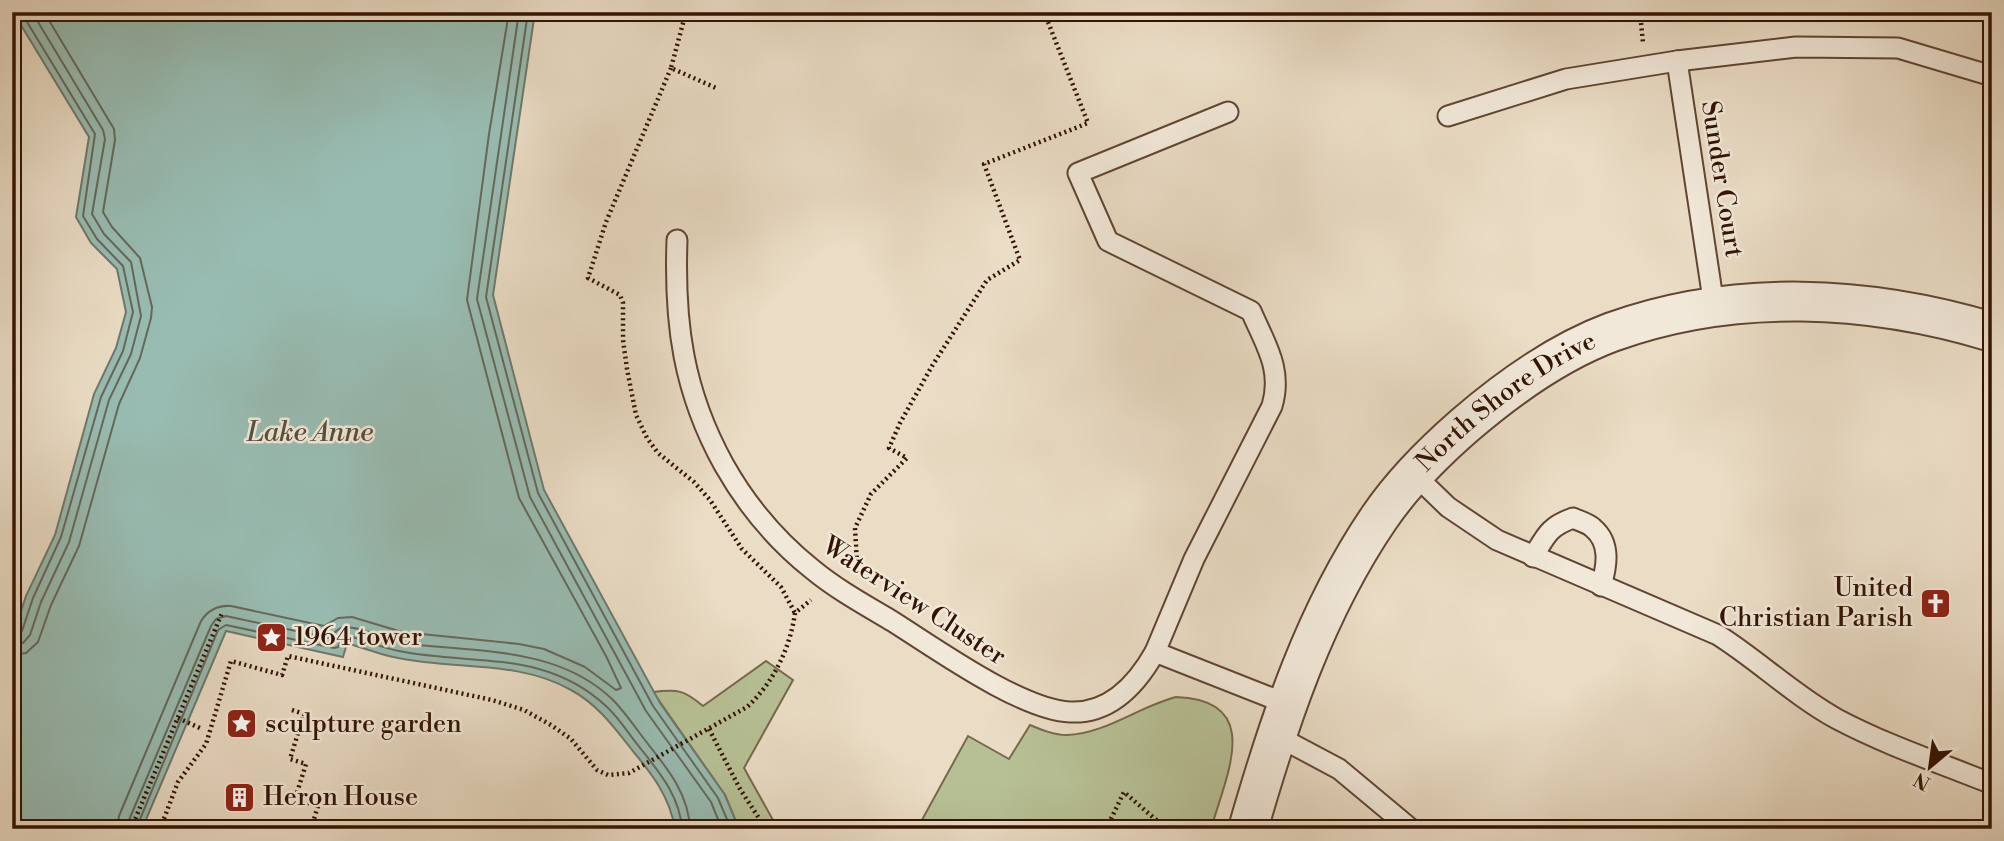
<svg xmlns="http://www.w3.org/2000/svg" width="2004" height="841" font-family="'Libre Bodoni',serif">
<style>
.green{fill:#b7c095;stroke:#756a4b;stroke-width:2}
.water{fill:#98bcb2;stroke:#70786b;stroke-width:2}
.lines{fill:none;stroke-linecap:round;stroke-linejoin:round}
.shore{stroke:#66685a;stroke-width:2}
.service-casing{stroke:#614532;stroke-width:23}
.tertiary-casing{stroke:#614532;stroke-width:42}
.path{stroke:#331301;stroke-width:4.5;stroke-dasharray:2 3.5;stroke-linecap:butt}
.service{stroke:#f1e8d9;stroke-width:19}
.tertiary{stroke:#f1e8d9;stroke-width:38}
.labels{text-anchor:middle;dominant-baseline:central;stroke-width:5;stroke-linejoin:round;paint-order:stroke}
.street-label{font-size:26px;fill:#331301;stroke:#f1e8d9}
.poi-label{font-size:26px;fill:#331301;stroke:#f1e8d9;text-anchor:start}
.water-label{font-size:28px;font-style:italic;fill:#564e3f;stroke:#f1e8d9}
</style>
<rect width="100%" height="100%" fill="#eadcc5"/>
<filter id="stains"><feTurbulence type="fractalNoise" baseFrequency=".00286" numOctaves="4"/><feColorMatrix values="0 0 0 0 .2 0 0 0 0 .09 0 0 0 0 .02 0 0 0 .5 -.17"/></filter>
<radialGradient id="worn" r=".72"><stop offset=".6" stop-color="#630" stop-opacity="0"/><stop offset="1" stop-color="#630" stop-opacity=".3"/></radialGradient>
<g class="green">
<path d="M766,661L793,680L744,768L778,829H739L725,795L653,692C678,689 684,690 703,706Z"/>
<path d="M1176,697C1265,700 1226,775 1211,829H917L968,736L1009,759L1030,725C1042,730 1054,735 1067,735C1105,734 1140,706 1176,697Z"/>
</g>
<path class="water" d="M13,12H535L493,295L544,490L660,703L725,795L739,829H675C670,797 652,774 632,750C614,727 597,704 571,690C518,660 456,670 398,658C381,655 363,648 347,643L343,657L226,631L142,829H12V638L26,596L55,535L94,394L116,348L126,312L117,269L91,243L76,217L89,137Z"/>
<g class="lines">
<g class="shore">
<path d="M519,12L477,299L530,497L646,711L711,802L722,829"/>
<path d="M528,12L486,297L538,493L653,706L718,798L731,829"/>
<path d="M12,636L18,635L22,631L33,598L61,537L101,397L123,351L133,312L123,266L97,239L83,216L95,134L21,12"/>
<path d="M12,645L23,643L30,635L41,602L69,542L109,400L131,354L141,316L131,262L104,234L92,214L105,139L103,130L32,12"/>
<path d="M12,655L26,653L38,642L51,605L79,546L119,404L140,358L151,318L152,307L140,258L112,227L103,212L115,140L114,129L44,12"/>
<path d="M117,829L119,816L201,621C208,610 218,605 231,606L324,626L338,618L352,617L402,632L519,644L544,649L585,667L616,690L621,688L606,656L519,498L467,300L489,134L509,12"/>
<path d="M128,829L129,820L211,626L216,619L226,616L329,638C333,635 336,630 341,628C355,623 391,642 408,644C479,652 561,647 615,702C627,715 637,730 648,744C668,769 689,795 690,829"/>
<path d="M136,829L218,630L226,625L334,648L338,647L342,638L348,636C365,640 382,648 399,651C474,666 546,649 607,707C620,719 630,736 641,749C660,773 680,797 682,829"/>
</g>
<defs>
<g id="service">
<path d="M1677,61L1714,306"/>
<path d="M1448,116L1566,79L1677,61L1796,47L1898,48L1992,76"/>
<path d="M677,240C674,323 683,391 724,465C746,504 777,541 812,569C836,589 865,605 892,621C935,648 1021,710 1070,712C1110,714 1137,684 1155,652L1287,704"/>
<path d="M1415,475L1448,507L1497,540L1718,635C1759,661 1795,696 1837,719C1886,745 1940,763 1992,784"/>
<path d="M1533,557C1546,536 1548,527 1573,518C1579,521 1588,523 1593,528C1611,543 1607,566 1601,586"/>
<path d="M1155,652L1194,559L1272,406C1283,369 1265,344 1251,311L1108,241L1078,173L1228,112"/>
<path d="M1275,735L1339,769L1411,829"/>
</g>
<g id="tertiary">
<path id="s1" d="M1248,829C1279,721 1315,612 1379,518C1402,484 1434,452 1465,425C1508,388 1558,352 1612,332C1734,288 1869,295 1992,332"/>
</g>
</defs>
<use href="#service" class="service-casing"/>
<use href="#tertiary" class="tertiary-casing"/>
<g class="path">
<path d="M686,12L671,68L716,88"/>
<path d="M1640,12L1643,43"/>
<path d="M671,68L606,222L588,278L620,295L623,303V340L627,369L636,415L647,438L658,453L694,482L710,500L742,549L781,587L795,613"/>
<path d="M854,567L857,565L855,528L871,494L907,458L889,448L900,423L932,366L987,280L1020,260L984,164L1088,123L1044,12"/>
<path d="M12,602V607"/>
<path d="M271,641V637"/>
<path d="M292,710L304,714L290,759L306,764L295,799L318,806L311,829"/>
<path d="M178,718L202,729"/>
<path d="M709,729L740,789L766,829"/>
<path d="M131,829L222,613"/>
<path d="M160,829L178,782L206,744L231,661L282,675L288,656L492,700L524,710L551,725L571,739L597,770L608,775L629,773L747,707C773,683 790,649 795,613L811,600"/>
<path d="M1106,829L1124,792L1155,819L1171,829"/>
</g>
<use href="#service" class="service"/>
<use href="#tertiary" class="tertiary"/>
</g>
<defs>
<symbol id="church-square" viewBox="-11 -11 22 22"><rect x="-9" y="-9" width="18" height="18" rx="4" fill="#8f2418" stroke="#f1e8d9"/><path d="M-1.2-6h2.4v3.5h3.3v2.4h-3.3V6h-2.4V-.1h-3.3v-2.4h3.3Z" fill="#fff"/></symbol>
<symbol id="sight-square" viewBox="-11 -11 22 22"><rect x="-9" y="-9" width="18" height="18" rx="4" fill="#8f2418" stroke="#f1e8d9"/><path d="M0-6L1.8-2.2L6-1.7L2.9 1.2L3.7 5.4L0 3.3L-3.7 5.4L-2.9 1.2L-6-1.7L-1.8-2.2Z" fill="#fff"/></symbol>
<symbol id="building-square" viewBox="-11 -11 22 22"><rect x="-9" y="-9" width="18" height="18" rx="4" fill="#8f2418" stroke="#f1e8d9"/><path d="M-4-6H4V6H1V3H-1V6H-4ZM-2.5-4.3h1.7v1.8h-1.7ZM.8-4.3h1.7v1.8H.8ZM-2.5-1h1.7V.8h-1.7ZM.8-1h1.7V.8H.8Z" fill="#fff"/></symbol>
</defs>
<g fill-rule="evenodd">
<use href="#church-square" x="1918" y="586" width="35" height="35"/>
<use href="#sight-square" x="254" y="620" width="35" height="35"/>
<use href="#sight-square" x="224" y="706" width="35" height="35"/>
<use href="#building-square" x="222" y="780" width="35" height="35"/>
</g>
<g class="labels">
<g class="street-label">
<text transform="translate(1722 179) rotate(81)">Sunder Court</text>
<text stroke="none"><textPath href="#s1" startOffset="513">North Shore Drive</textPath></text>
<text transform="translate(914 601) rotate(33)">Waterview Cluster</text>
</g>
<g class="poi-label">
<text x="1913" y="588" text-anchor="end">United<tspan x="1913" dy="30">Christian Parish</tspan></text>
<text x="294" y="637">1964 tower</text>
<text x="265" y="724">sculpture garden</text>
<text x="263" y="797">Heron House</text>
</g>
<g class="water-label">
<text x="310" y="432">Lake Anne</text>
</g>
</g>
<rect width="2004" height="841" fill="none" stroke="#eadcc5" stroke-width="42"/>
<rect x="14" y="14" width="1976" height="813" fill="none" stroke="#331301" stroke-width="3.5"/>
<rect x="21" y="21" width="1962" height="799" fill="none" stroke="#331301" stroke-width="2"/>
<g transform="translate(1930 767) rotate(209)" stroke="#f1e8d9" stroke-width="5" paint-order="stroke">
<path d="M0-5L12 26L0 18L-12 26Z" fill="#331301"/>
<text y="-10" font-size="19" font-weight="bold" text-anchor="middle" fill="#331301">N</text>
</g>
<rect width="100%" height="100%" filter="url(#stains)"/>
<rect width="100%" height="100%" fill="url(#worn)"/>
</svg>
